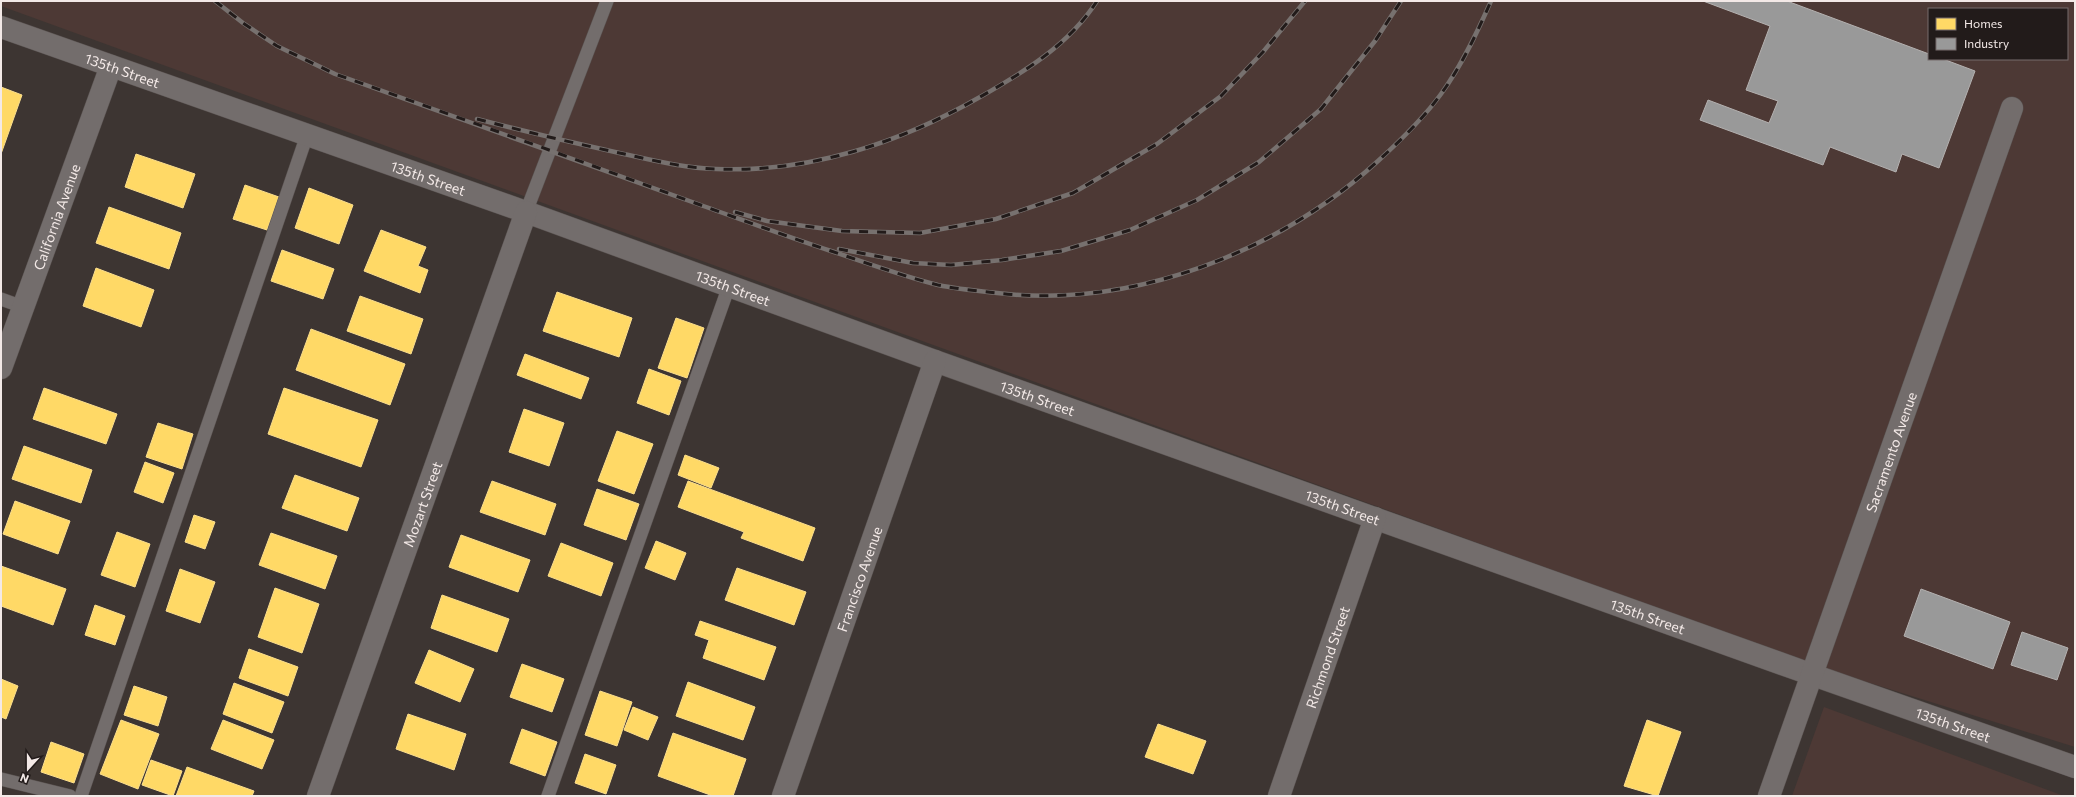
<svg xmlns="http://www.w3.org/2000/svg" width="2076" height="797" font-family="Commissioner,sans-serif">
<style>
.built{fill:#4d3935;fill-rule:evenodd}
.homes{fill:#ffd966;stroke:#fbde8d}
.industry{fill:#999;stroke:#b4b1b0}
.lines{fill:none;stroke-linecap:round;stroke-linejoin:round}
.service-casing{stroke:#595250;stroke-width:14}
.minor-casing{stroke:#595250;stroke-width:23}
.service{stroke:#736d6c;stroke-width:13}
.minor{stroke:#736d6c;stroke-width:22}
.rail-casing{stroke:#77716f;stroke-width:4.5}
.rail{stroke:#221b1a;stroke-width:3;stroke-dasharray:9;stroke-linecap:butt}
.labels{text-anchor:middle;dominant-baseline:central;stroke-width:4;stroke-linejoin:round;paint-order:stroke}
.street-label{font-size:14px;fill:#f3e9e7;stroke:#221b1a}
</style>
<rect width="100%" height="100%" fill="#3d3532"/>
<g class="built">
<path d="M1,1H2075V747L1819,667L1,6ZM1929,9H2067V59H1929Z"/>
<path d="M1824,707L2064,796H1792Z"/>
</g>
<g class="homes">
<path d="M1,87L22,95L1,154Z"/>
<path d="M136,154L195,174L183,208L125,187Z"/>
<path d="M245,185L279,197L267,230L233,219Z"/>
<path d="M309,188L353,205L339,244L295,228Z"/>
<path d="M109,207L181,233L169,269L96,243Z"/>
<path d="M381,230L426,247L418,266L428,270L420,293L364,271Z"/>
<path d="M282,250L334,269L323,299L271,281Z"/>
<path d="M96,268L154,290L141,327L83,306Z"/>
<path d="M557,292L632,318L619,357L543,331Z"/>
<path d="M360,296L423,319L411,354L347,331Z"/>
<path d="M676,318L704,328L687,378L658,368Z"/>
<path d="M311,329L405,364L390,405L296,370Z"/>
<path d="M525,354L589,378L581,399L517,375Z"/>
<path d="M649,369L681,381L669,415L637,403Z"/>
<path d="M44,388L117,414L106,444L33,419Z"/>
<path d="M284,388L378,420L361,467L268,434Z"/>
<path d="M524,409L564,423L549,466L509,452Z"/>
<path d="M158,423L193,434L182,469L146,457Z"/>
<path d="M617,431L653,444L634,494L598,481Z"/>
<path d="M24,446L92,470L81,503L12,479Z"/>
<path d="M685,455L719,468L711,488L678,475Z"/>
<path d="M145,462L174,473L163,503L134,492Z"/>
<path d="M295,475L359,498L347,531L282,508Z"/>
<path d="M492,481L556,504L545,535L480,512Z"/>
<path d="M688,481L815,528L803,561L741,538L744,532L678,507Z"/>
<path d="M597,489L639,504L626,540L584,525Z"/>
<path d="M15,501L70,521L58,554L3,534Z"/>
<path d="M194,515L215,522L205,549L185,542Z"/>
<path d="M117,532L150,544L135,587L101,575Z"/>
<path d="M271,533L337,556L325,589L259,565Z"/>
<path d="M461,535L530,560L518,592L449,567Z"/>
<path d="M656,541L686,553L675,580L645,568Z"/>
<path d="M561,543L613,563L601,596L548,576Z"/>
<path d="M1,566L66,589L53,625L1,606Z"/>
<path d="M737,568L806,592L794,625L725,600Z"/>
<path d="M180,569L215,582L200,623L166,611Z"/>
<path d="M275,588L319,604L302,653L258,637Z"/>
<path d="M442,595L509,619L497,652L431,628Z"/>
<path d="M95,605L125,616L115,645L85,635Z"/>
<path d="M700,621L776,647L764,680L703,658L709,640L695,635Z"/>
<path d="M249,649L298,667L288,696L239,678Z"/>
<path d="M429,650L474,669L460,702L415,683Z"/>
<path d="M522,664L564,679L552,712L510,697Z"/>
<path d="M1,679L18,686L6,719L1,717Z"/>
<path d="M688,682L755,707L743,740L676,716Z"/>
<path d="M234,683L284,702L272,733L223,714Z"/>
<path d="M134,686L167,697L158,726L124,715Z"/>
<path d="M600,691L632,702L617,746L585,735Z"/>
<path d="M633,707L658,717L648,740L624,730Z"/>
<path d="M408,714L466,734L454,770L396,749Z"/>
<path d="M121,720L159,734L138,789L100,774Z"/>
<path d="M223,720L274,740L262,769L211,749Z"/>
<path d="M1647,720L1681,732L1658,796L1624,786Z"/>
<path d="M1158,724L1206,741L1193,774L1145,757Z"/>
<path d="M522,729L557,742L545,776L510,763Z"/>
<path d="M673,733L746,759L733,796H713L658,776Z"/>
<path d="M51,742L84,754L74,783L41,772Z"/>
<path d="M585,754L616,765L606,794L575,783Z"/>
<path d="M151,760L182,771L173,796L142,785Z"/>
<path d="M187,767L254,791L252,796H176Z"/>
</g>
<g class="industry">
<path d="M1703,1H1787L1929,54V59H1943L1975,71L1939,168L1902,154L1896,172L1830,147L1823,165L1700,120L1708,100L1769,123L1778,101L1746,90L1770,26Z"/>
<path d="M1921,589L2010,622L1993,669L1904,636Z"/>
<path d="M2022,632L2068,648L2057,680L2011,665Z"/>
</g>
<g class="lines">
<defs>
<g id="service">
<path d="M526,212L607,1"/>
<path d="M1,299L23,307"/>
<path d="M1,779L70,796"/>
<path d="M81,796L307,135"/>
<path d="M548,796L729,286"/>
</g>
<g id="minor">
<path id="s1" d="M1,27L526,212L935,361L1813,675L2075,767"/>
<path id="s2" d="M1,368L111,66"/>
<path id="s3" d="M318,796L526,212"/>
<path id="s4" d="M783,796L935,361"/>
<path id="s5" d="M1279,796L1375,518"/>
<path id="s6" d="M1769,796L2012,108"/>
</g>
</defs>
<use href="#service" class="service-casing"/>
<use href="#minor" class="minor-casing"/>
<use href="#service" class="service"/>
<use href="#minor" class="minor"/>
<defs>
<g id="rail">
<path d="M215,1L243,23L277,46L335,74C455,116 575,159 695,203C740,219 785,236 831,251C867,263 902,276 938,285C957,289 978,291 997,293C1134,309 1278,252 1378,161C1401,140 1423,119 1441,94C1462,65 1477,33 1491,1"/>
<path d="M477,119C523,131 569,142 615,152C648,159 682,168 716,169C809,173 900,143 980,97C1024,72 1069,45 1097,1"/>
<path d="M735,212L767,221L842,231L920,233L996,219L1073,193L1157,144L1221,96L1263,52L1305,1"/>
<path d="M839,249L913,263L951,265L1002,260L1061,251L1130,230L1197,200L1259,162L1321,109L1375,41L1401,1"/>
</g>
</defs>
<use href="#rail" class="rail-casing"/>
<use href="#rail" class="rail"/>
</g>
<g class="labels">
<g class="street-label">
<text stroke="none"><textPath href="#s1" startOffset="129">135th Street</textPath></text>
<text stroke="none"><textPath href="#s1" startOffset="453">135th Street</textPath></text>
<text stroke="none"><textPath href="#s2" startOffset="161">California Avenue</textPath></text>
<text stroke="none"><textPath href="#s1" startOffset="777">135th Street</textPath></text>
<text stroke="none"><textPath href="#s1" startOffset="1101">135th Street</textPath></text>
<text stroke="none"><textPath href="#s6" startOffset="365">Sacramento Avenue</textPath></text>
<text stroke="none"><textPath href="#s3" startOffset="310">Mozart Street</textPath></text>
<text stroke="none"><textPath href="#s1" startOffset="1425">135th Street</textPath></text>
<text stroke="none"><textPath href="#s4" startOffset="230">Francisco Avenue</textPath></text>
<text stroke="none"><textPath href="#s1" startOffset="1749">135th Street</textPath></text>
<text stroke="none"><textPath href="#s5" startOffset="147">Richmond Street</textPath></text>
<text stroke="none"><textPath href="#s1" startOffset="2073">135th Street</textPath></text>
</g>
</g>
<rect width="2076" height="797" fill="none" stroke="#f3e9e7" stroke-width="4"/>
<rect x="1928" y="8" width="140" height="52" fill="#221b1a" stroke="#766d6c"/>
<rect x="1936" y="18" width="20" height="12" fill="#ffd966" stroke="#766d6c"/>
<text x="1964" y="28" font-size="12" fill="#f3e9e7">Homes</text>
<rect x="1936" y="38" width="20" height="12" fill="#999999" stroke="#766d6c"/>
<text x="1964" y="48" font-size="12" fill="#f3e9e7">Industry</text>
<g transform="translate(28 769) rotate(201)" stroke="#221b1a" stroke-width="3" paint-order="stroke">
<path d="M0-3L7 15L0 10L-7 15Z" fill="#f3e9e7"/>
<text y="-6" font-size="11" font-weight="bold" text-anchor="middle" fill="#f3e9e7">N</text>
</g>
</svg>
